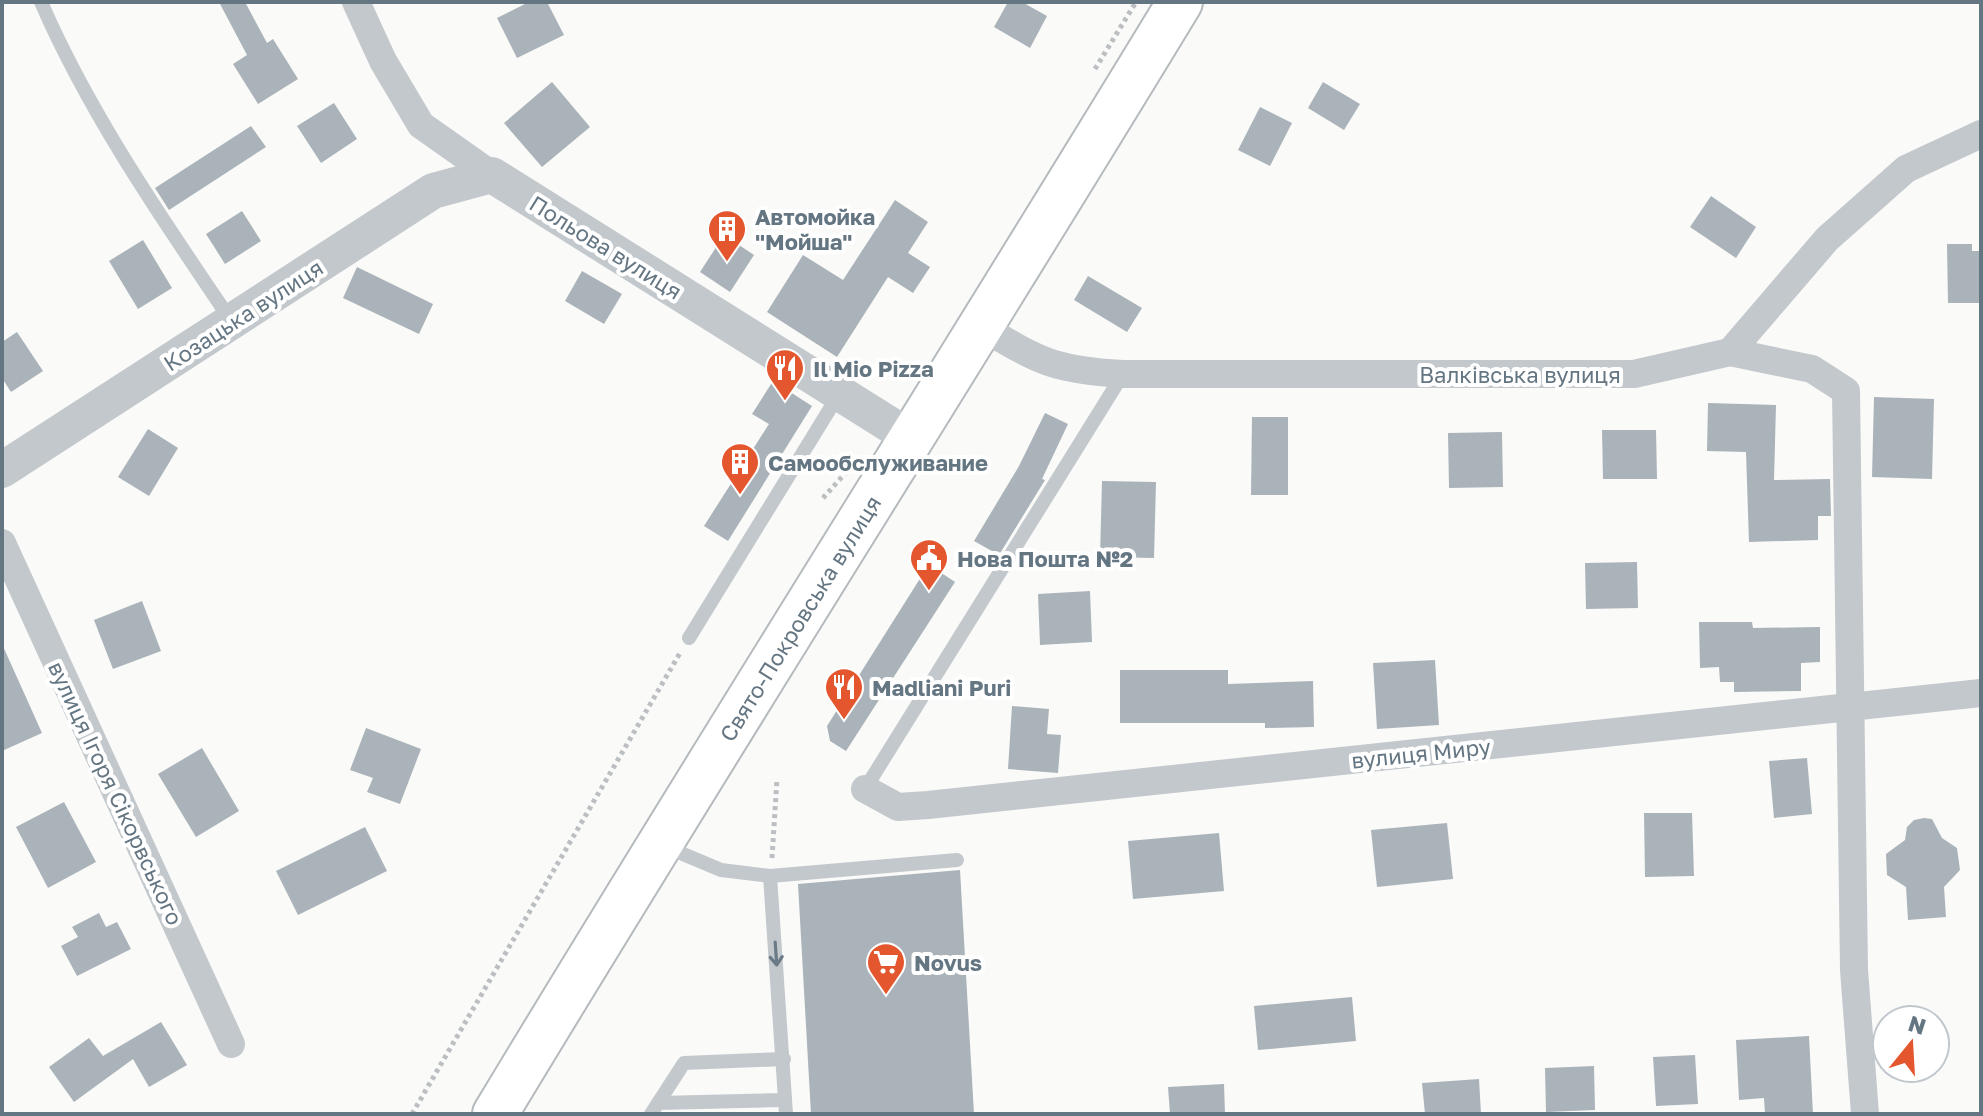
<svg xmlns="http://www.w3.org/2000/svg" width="1983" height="1116" font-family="'Golos Text',sans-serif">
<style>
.building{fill:#aab3b9}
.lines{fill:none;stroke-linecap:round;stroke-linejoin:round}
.primary-casing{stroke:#b5babe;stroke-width:48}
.path{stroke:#bbbfc2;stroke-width:5;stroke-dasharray:4 4;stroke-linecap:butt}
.service{stroke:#c3c8cc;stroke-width:14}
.minor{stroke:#c3c8cc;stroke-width:28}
.tertiary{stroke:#c3c8cc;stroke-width:36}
.primary{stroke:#fff;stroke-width:44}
.oneway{stroke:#6a7a87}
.labels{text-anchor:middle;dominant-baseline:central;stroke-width:8;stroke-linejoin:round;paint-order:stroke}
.poi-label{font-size:22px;font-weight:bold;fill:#657683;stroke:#fff;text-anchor:start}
.street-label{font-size:22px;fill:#657683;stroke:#fff}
</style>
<rect width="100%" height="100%" fill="#fafaf8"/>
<g class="building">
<path d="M219,2H245L267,43L273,39L298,79L258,104L233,64L247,55Z"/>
<path d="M529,2H547L564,35L517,58L497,18Z"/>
<path d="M1008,2H1022L1047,16L1030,48L994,27Z"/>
<path d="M552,82L590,127L542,167L504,123Z"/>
<path d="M1323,82L1360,104L1344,130L1308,108Z"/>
<path d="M334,103L357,139L321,163L297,126Z"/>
<path d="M1260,107L1292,123L1270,166L1238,150Z"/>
<path d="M251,126L266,147L169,210L155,188Z"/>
<path d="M1711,196L1756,227L1736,258L1690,227Z"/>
<path d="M895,200L928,222L908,253L930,267L913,293L888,277L837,357L767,312L803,255L843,280Z"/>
<path d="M242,211L261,241L225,264L206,234Z"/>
<path d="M724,235L754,255L730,292L700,272Z"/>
<path d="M143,240L172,288L138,309L109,261Z"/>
<path d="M1947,244H1972V251H1981V303H1948Z"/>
<path d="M357,267L433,304L419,334L343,298Z"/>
<path d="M582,271L622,294L604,324L565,301Z"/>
<path d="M1088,276L1142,308L1127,332L1074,300Z"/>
<path d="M17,332L43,371L11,392L2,378V342Z"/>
<path d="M773,381L812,406L728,541L704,526L769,424L752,414Z"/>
<path d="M1874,397L1934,399L1932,479L1872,477Z"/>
<path d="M1708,403L1776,405L1774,480L1830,479L1831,516H1818V540L1749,542L1746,452L1707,451Z"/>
<path d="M1045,413L1068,424L1042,479L1045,480L999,555L974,541L1019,466Z"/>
<path d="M1252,417H1288V495H1251Z"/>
<path d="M148,429L178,448L149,496L118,477Z"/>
<path d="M1602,430H1656L1657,479H1603Z"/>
<path d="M1502,432L1503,487L1449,488L1448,433Z"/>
<path d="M1102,481L1156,482L1154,558L1100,557Z"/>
<path d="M1637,562L1638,608L1586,609L1585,563Z"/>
<path d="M934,568L955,582L846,751L830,741L827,726L921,577Z"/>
<path d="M1090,591L1092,642L1040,645L1038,594Z"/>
<path d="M142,601L161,651L113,669L94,620Z"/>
<path d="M1699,622H1752L1753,628L1820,627V662L1801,663V691L1734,692V682H1720L1719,667L1700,668Z"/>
<path d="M2,644L42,733L2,751Z"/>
<path d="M1435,660L1439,725L1377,729L1373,663Z"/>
<path d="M1120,670H1228V684L1313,681L1314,727L1265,728V723H1120Z"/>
<path d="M1012,706L1049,709L1047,734L1061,735L1058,773L1008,769Z"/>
<path d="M366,728L421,749L400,804L367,792L373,778L350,770Z"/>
<path d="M202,748L239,811L196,837L158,774Z"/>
<path d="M1807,758L1812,814L1774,818L1769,761Z"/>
<path d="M64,802L96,862L48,888L16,827Z"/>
<path d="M1644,813H1692L1694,876L1645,877Z"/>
<path d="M1924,818L1932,819L1942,838L1957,848L1960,870L1944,887L1946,917L1908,920L1906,887L1887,875L1886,854L1905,840L1907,827L1914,820Z"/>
<path d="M1447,823L1453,879L1377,887L1371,830Z"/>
<path d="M365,827L387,871L298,915L276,871Z"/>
<path d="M1219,833L1224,891L1133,899L1128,841Z"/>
<path d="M960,870L974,1114H811L798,884Z"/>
<path d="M99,913L106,927L117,922L131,949L77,976L61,946L78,937L72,927Z"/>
<path d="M1352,997L1356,1041L1258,1050L1254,1006Z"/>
<path d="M161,1022L187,1065L149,1087L133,1059L74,1102L49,1067L89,1038L103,1056Z"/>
<path d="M1809,1036L1813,1114H1765L1764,1098L1739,1100L1736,1040Z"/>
<path d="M1695,1055L1698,1104L1656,1106L1653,1057Z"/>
<path d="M1594,1066L1595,1110L1546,1112L1545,1068Z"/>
<path d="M1479,1079L1481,1114H1425L1422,1083Z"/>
<path d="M1224,1084L1225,1114H1170L1168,1087Z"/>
</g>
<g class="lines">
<defs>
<g id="primary">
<path id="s1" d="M495,1114C720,741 954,374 1180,2"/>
</g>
</defs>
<use href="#primary" class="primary-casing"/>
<g class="path">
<path d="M1095,69L1136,2"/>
<path d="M823,498L849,469"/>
<path d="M772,858L777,779"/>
<path d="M412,1114L680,653"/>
</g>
<g class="service">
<path d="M41,2C90,115 163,220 232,322"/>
<path d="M689,638L839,394"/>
<path d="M865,789L1123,374"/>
<path d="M664,846L721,870L770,876L957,860"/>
<path d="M770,876L786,1114"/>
<path d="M658,1103L785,1100"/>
<path d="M651,1114L684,1063L784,1059"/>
</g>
<g class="minor">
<path d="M356,2L383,61L421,125L492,175"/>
<path d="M982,327C1040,362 1055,370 1123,374H1634L1730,352L1827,239L1906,169L1981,134"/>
<path d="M1730,352L1812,369L1846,391L1854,970L1865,1114"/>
<path d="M2,543L231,1044"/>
<path d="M865,789L898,807L928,805L1981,693"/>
</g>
<path class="tertiary" d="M2,470L433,191L492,175L911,438"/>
<use href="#primary" class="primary"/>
</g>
<defs><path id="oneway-shaft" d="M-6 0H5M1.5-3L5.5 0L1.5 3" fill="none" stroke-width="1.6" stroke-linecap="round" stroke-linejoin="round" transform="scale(2)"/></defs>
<use class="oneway" href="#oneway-shaft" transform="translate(776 954) rotate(86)"/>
<defs>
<symbol id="building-pin" viewBox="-11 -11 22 30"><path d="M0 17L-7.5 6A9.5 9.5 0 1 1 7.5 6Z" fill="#e4572e" stroke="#fff"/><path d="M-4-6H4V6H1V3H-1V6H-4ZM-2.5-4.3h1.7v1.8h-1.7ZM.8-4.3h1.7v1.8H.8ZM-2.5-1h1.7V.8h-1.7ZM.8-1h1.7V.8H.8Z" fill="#fff"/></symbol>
<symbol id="restaurant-pin" viewBox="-11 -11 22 30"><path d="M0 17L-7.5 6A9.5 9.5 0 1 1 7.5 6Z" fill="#e4572e" stroke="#fff"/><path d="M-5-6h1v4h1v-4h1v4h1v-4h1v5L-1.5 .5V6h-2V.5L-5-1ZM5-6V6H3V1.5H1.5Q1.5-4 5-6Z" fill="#fff"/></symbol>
<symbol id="civic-pin" viewBox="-11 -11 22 30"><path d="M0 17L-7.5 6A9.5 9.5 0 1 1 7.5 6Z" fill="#e4572e" stroke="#fff"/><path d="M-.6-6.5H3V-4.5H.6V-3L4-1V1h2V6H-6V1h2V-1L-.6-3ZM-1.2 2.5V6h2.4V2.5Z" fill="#fff"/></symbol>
<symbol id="supermarket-pin" viewBox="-11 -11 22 30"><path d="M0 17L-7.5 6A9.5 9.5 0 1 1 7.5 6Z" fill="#e4572e" stroke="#fff"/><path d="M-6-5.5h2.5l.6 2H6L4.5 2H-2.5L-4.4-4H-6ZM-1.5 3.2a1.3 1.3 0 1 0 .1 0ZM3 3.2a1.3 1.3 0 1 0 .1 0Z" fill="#fff"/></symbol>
</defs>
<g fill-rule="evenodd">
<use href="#building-pin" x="705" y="207" width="44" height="60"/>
<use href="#restaurant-pin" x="763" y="346" width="44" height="60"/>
<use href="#building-pin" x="718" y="440" width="44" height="60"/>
<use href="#civic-pin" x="907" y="536" width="44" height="60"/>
<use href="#restaurant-pin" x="822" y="665" width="44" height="60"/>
<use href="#supermarket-pin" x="864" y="940" width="44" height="60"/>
</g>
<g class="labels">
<g class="poi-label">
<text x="755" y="216">Автомойка<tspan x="755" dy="25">"Мойша"</tspan></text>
<text x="813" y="368">Il Mio Pizza</text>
<text x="768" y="462">Самообслуживание</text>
<text x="957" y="558">Нова Пошта №2</text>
<text x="872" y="687">Madliani Puri</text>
<text x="914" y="962">Novus</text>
</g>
<g class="street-label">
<text transform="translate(606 247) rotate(32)">Польова вулиця</text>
<text transform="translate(243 315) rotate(-33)">Козацька вулиця</text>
<text x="1520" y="374">Валківська вулиця</text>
<text stroke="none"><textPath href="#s1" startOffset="582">Свято-Покровська вулиця</textPath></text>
<text transform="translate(1421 753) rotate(-6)">вулиця Миру</text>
<text transform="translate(116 793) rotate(65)">вулиця Ігоря Сікорвського</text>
</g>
</g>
<rect width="1983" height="1116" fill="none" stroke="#657683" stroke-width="8"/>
<g transform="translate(1911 1044) rotate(18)"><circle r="38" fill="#ffffff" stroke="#c1c8cd" stroke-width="2"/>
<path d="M0-6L14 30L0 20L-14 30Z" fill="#e4572e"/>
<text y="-12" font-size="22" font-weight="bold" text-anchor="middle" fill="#657683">N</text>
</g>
</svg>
